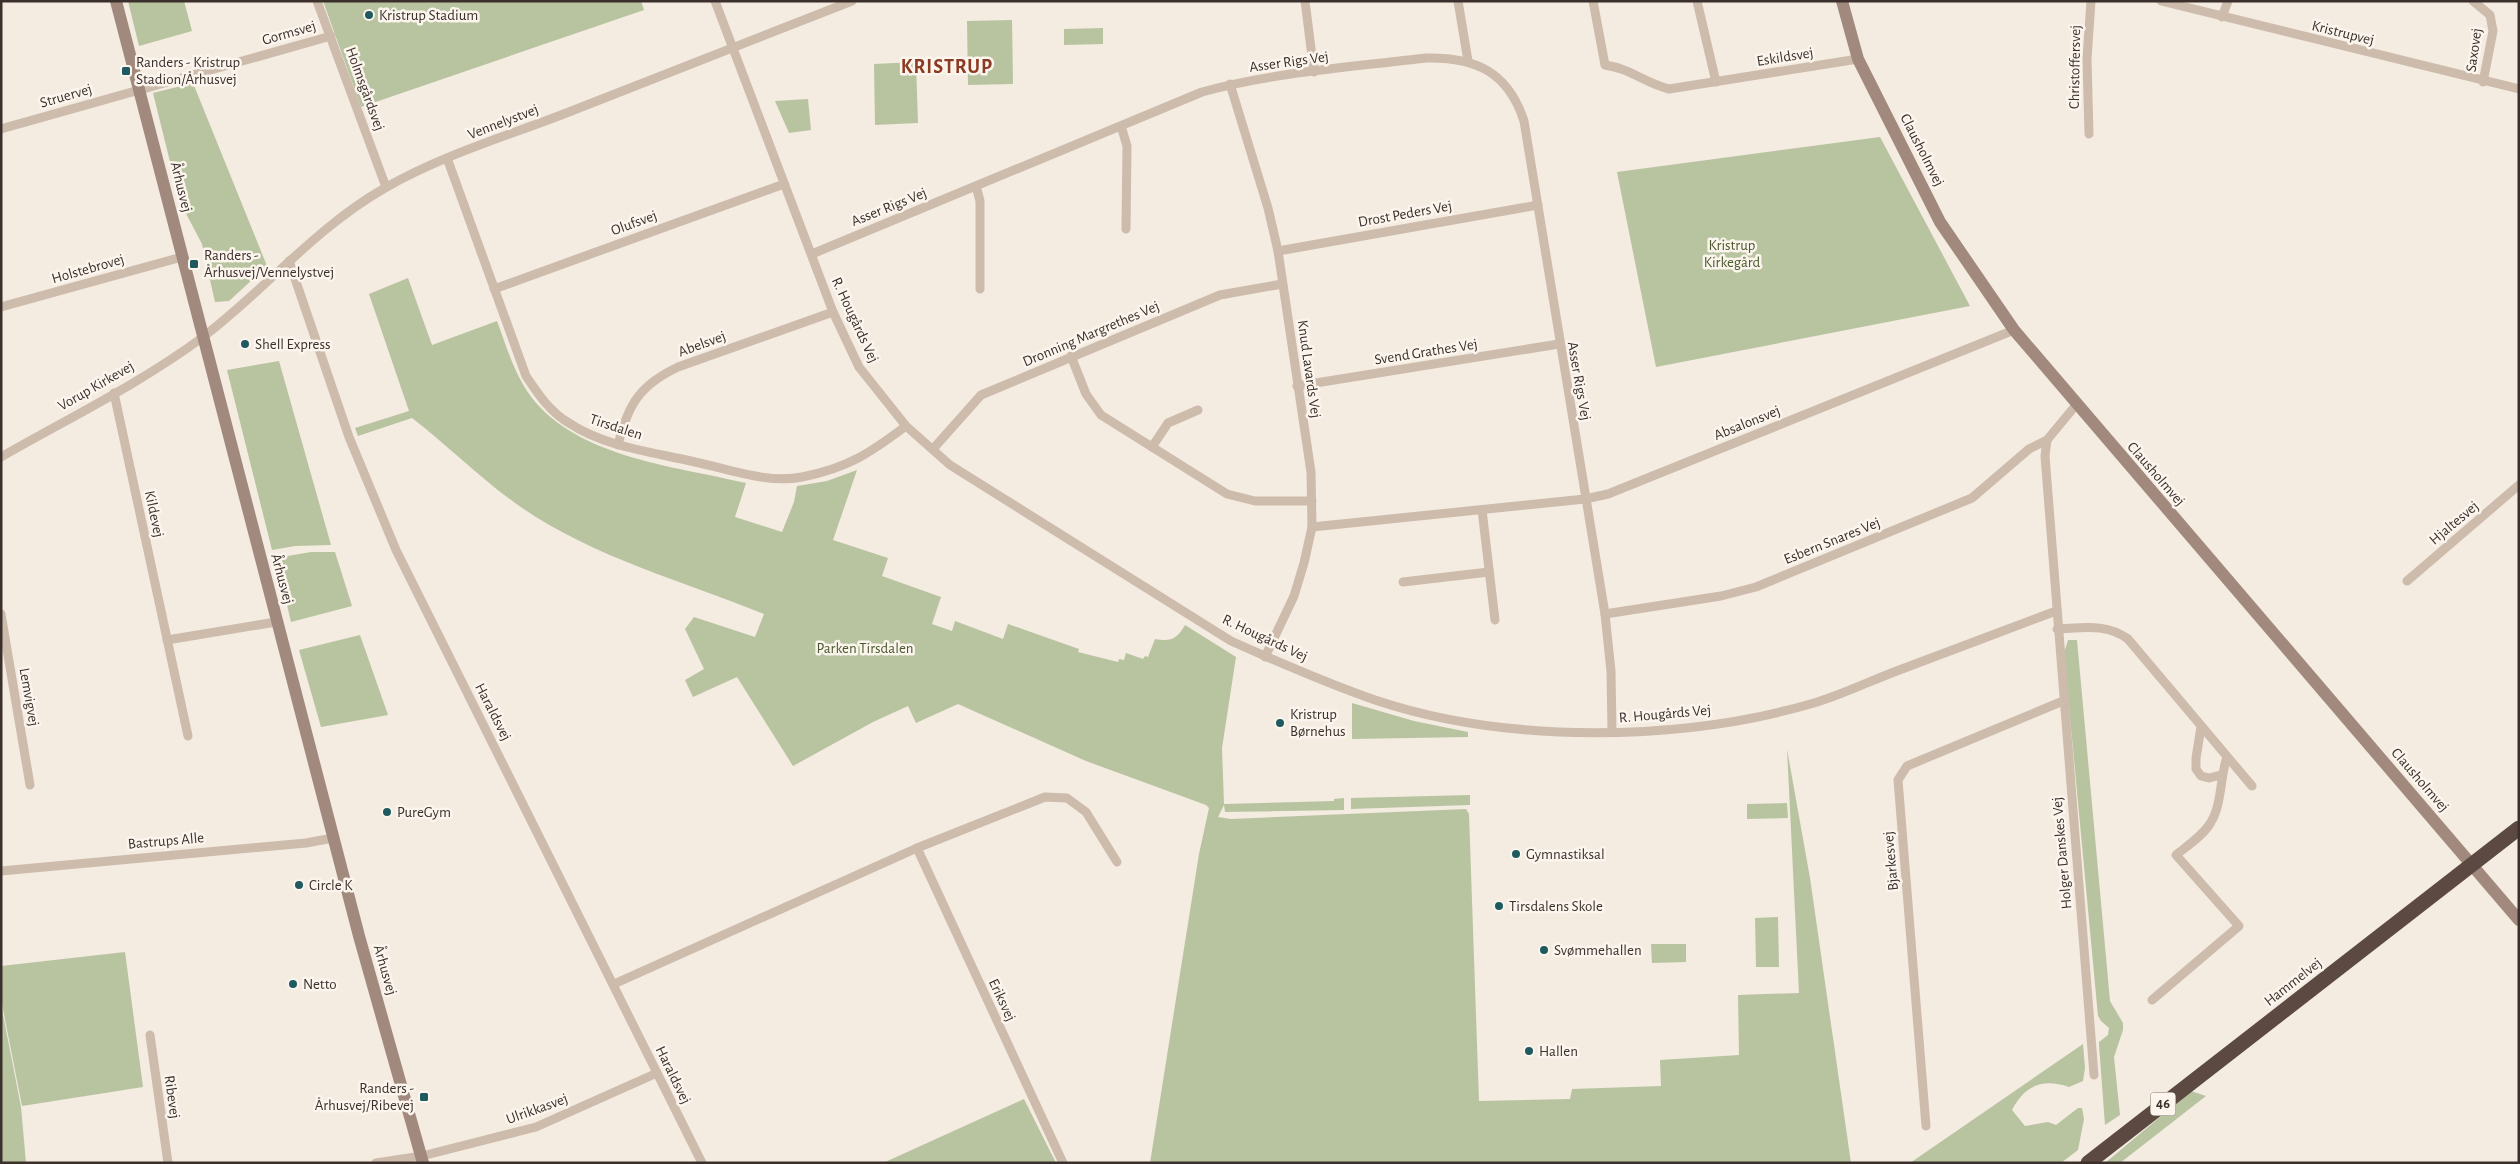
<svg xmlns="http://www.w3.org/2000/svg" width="2520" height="1164" font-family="'Alegreya Sans',sans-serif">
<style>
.green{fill:#b8c4a0}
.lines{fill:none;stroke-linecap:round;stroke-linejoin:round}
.street{stroke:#cdbbac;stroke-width:9}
.secondary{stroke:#a18a7d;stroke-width:12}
.highway{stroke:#5c4a42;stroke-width:15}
.poi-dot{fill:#1f5a5e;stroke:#fbf5ee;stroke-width:2}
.labels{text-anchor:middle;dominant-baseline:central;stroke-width:5;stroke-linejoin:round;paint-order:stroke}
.shield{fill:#fbf5ee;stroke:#756b66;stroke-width:1}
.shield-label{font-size:14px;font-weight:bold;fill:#3b302b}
.poi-label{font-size:15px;fill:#3b302b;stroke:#fbf5ee;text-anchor:start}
.street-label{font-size:15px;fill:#3b302b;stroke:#fbf5ee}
.park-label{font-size:15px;fill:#4a5a2e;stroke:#fbf5ee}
.district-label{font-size:20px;font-weight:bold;letter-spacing:1px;fill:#8c3b22;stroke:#fbf5ee}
</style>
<rect width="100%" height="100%" fill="#f4ebe1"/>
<g class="green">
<path d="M128,1H184L192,31L139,46Z"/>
<path d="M323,1H641L644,10L361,107Z"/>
<path d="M1012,20L1013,84L968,85L967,21Z"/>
<path d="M1103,28V44L1064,45V29Z"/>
<path d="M916,62L918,123L875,125L874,64Z"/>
<path d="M193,83L267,266L229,301L215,302L202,244L180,202L153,93Z"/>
<path d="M808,99L811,130L789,133L775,101Z"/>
<path d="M1880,137L1970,306L1656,367L1617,172Z"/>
<path d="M408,278L432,345L497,321C506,345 513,370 527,391C571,457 674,466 746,483L735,517L782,532L794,502L797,486L827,481L857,470L833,540L888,558L882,576L941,597L932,624L952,631L955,621L1003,639L1008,624L1079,649L1078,652L1118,662L1119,659L1124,660L1126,653L1143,659L1145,656L1148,657L1155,639C1171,642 1177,639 1185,625L1236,657L1222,748L1224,804L1334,801V799L1344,798V810L1225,812L1224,805L1218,817L1231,819L1466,809L1469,814L1479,1101L1570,1099L1572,1089L1661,1086L1660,1060L1739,1055L1738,995L1799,993L1787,749L1810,878L1851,1163H1150L1199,854L1209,808L1206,805L1086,761L958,704L916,723L908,706L873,722L793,766L737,677L693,697L685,680L704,669L685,629L694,617L755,637L764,614C680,580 589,556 515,503C479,477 447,445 412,418L358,436L355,428L409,411L369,294Z"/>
<path d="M279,361L331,545L295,546L272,550L227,370Z"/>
<path d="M311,552H335L352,606L291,622L276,558Z"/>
<path d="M360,635L388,715L321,727L299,650Z"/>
<path d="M2068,640H2077L2110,1001L2123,1023V1030L2114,1057L2120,1115L2105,1125L2099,1045V1042L2108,1035L2109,1028L2101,1021L2098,1016L2064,653Z"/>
<path d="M1352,703L1414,721L1468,732V737L1352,739Z"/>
<path d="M1470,795V805L1351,809V798Z"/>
<path d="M1787,803L1788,818L1747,819V804Z"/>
<path d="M1778,917L1779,967H1756L1755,918Z"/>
<path d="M1651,944H1686V962L1652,963Z"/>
<path d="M125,952L143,1087L22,1106L1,999V966Z"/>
<path d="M1,1004L21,1107L26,1163H1Z"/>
<path d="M2083,1044L2085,1068L2083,1081L2069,1087C2043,1078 2025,1085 2012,1110L2025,1126L2048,1122L2056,1125L2078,1108H2082L2084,1119L2078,1150L2061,1163H1910Z"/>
<path d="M2191,1091L2206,1096L2120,1163H2105Z"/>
<path d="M1024,1099L1056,1163H883Z"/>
</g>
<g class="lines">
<g class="street">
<path d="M317,1L386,187"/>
<path d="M715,1L833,312L859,367L906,426L950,465L1231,641C1278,662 1326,683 1375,700C1506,744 1681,742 1814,703C1841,695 1868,682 1894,672C1948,652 2002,631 2056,611"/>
<path d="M1305,1L1314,72"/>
<path d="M1458,1L1468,61"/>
<path d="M1593,1L1605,65C1632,69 1644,83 1669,89L1858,59"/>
<path d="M1697,1L1716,82"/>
<path d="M2161,1L2519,89"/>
<path d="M2473,1L2490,15L2493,31L2483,82"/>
<path d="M2222,17L2228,1"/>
<path d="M1230,84L1268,208L1278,251L1311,472L1312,527L1304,563L1294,596L1265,657"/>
<path d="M1121,126L1127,146L1126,229"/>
<path d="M1,129L331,36"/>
<path d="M2089,134L2087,59L2091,1"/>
<path d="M447,158L526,376C538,394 550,412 569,423C605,447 653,452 695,462C729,469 767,484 802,477C848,468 870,453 906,426"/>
<path d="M976,186L980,201V289"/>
<path d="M1278,251L1538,205"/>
<path d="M812,254L1202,92C1275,72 1352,67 1426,58C1476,57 1508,72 1524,121L1605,614L1611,671L1612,732"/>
<path d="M289,261L349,437L396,550L702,1163"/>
<path d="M494,289L784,184"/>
<path d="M1,307L182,257"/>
<path d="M1071,356L1086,394L1101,415L1227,494L1255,501H1312"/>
<path d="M1297,386L1559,344"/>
<path d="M114,393L188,736"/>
<path d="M2076,405L2047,440L2045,456L2094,1075"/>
<path d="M618,445C628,404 640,385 678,367L833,312"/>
<path d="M1152,447L1168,423L1198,410"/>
<path d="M933,449L981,395L1220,295L1282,284"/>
<path d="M1,457C69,418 141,383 203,337C265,290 316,227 385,188C444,154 511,135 574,110C667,73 760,38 852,1"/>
<path d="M1482,510L1495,620"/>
<path d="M1312,527L1585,499L1608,494L2014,330"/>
<path d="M2407,581L2519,485"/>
<path d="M1403,582L1489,572"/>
<path d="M1,614L30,785"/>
<path d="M1605,614L1721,596L1756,587L1972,498L2029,449L2047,440"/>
<path d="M2057,629C2083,628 2106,623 2128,639L2252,786"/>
<path d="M167,640L276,622"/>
<path d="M2201,727L2196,758V769L2201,776L2209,778L2221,775"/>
<path d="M917,848L1063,1163"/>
<path d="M1,871L306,843L333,838"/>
<path d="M614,984L917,848L1045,797L1067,798L1086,812L1117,862"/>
<path d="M2152,1000L2239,926L2176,855C2187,846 2204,835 2211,822C2222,804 2220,777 2227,757"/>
<path d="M150,1035L168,1163"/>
<path d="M1926,1126L1898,780L1907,766L2063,701"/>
<path d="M376,1163L422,1156L536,1127L657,1073"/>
</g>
<g class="secondary">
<path d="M116,1L359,936L423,1163"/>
<path d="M1842,1L1858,59L1940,222L2014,330L2519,920"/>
</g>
<path class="highway" d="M2088,1163L2519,828"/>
</g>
<g class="poi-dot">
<circle cx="369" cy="15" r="5"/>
<rect x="121" y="66" width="10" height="10" rx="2.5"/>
<rect x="189" y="259" width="10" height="10" rx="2.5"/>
<circle cx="245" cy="344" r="5"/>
<circle cx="1280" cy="723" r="5"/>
<circle cx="387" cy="812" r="5"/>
<circle cx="1516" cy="854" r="5"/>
<circle cx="299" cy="885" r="5"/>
<circle cx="1499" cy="906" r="5"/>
<circle cx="1544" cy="950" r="5"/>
<circle cx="293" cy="984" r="5"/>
<circle cx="1529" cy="1051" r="5"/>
<rect x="419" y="1092" width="10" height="10" rx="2.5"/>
</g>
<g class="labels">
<rect class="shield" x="2150.5" y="1092.5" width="25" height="23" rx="4"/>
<g class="shield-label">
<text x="2163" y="1104">46</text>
</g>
<g class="poi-label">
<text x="379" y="15">Kristrup Stadium</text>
<text x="136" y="62">Randers - Kristrup<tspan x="136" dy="17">Stadion/Århusvej</tspan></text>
<text x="204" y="255">Randers -<tspan x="204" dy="17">Århusvej/Vennelystvej</tspan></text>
<text x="255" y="344">Shell Express</text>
<text x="1290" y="714">Kristrup<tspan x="1290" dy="17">Børnehus</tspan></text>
<text x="397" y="812">PureGym</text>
<text x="1526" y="854">Gymnastiksal</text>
<text x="309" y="885">Circle K</text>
<text x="1509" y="906">Tirsdalens Skole</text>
<text x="1554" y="950">Svømmehallen</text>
<text x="303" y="984">Netto</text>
<text x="1539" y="1051">Hallen</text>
<text x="414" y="1088" text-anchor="end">Randers -<tspan x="414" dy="17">Århusvej/Ribevej</tspan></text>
</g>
<g class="street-label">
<text transform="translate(289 33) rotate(-16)">Gormsvej</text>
<text transform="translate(2343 33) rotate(14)">Kristrupvej</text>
<text transform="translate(2474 50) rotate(-82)">Saxovej</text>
<text transform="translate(1785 57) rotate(-9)">Eskildsvej</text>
<text transform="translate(1289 62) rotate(-8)">Asser Rigs Vej</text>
<text transform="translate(2075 67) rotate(-89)">Christoffersvej</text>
<text transform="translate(365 89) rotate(70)">Holmsgårdsvej</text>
<text transform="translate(66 96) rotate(-16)">Struervej</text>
<text transform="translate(503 122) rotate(-21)">Vennelystvej</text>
<text transform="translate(1922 150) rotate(63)">Clausholmvej</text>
<text transform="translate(181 187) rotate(76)">Århusvej</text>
<text transform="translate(889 207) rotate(-22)">Asser Rigs Vej</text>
<text transform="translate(1405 214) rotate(-10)">Drost Peders Vej</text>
<text transform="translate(634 223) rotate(-20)">Olufsvej</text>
<text transform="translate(88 269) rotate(-16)">Holstebrovej</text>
<text transform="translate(855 320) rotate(65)">R. Hougårds Vej</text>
<text transform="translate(1091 334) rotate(-23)">Dronning Margrethes Vej</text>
<text transform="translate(702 344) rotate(-20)">Abelsvej</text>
<text transform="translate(1426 352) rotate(-9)">Svend Grathes Vej</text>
<text transform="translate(1309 369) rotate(82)">Knud Lavards Vej</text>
<text transform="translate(1579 381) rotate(80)">Asser Rigs Vej</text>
<text transform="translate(96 386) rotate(-30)">Vorup Kirkevej</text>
<text transform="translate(1747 423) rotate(-22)">Absalonsvej</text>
<text transform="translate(616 427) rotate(18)">Tirsdalen</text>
<text transform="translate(2156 474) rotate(49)">Clausholmvej</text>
<text transform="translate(154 514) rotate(78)">Kildevej</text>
<text transform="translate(2454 523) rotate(-40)">Hjaltesvej</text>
<text transform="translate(1832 541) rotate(-22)">Esbern Snares Vej</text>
<text transform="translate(282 579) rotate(75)">Århusvej</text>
<text transform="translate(1265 638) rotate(25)">R. Hougårds Vej</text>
<text transform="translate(29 697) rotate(80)">Lemvigvej</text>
<text transform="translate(493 712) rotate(63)">Haraldsvej</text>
<text transform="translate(1665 714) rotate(-5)">R. Hougårds Vej</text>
<text transform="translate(2420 780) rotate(49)">Clausholmvej</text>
<text transform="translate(166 841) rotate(-5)">Bastrups Alle</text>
<text transform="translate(2062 853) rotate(-95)">Holger Danskes Vej</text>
<text transform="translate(1891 861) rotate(-95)">Bjarkesvej</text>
<text transform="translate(385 970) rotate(74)">Århusvej</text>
<text transform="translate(2293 982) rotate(-38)">Hammelvej</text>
<text transform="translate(1002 1000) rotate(65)">Eriksvej</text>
<text transform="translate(673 1075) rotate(64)">Haraldsvej</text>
<text transform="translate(172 1097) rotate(82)">Ribevej</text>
<text transform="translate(537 1109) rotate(-20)">Ulrikkasvej</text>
</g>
<g class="park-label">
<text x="1732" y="245">Kristrup<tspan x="1732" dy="17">Kirkegård</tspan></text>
<text x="865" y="648">Parken Tirsdalen</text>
</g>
<g class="district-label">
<text x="947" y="67">KRISTRUP</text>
</g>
</g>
<rect width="2520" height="1164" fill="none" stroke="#3b302b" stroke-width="5"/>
</svg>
